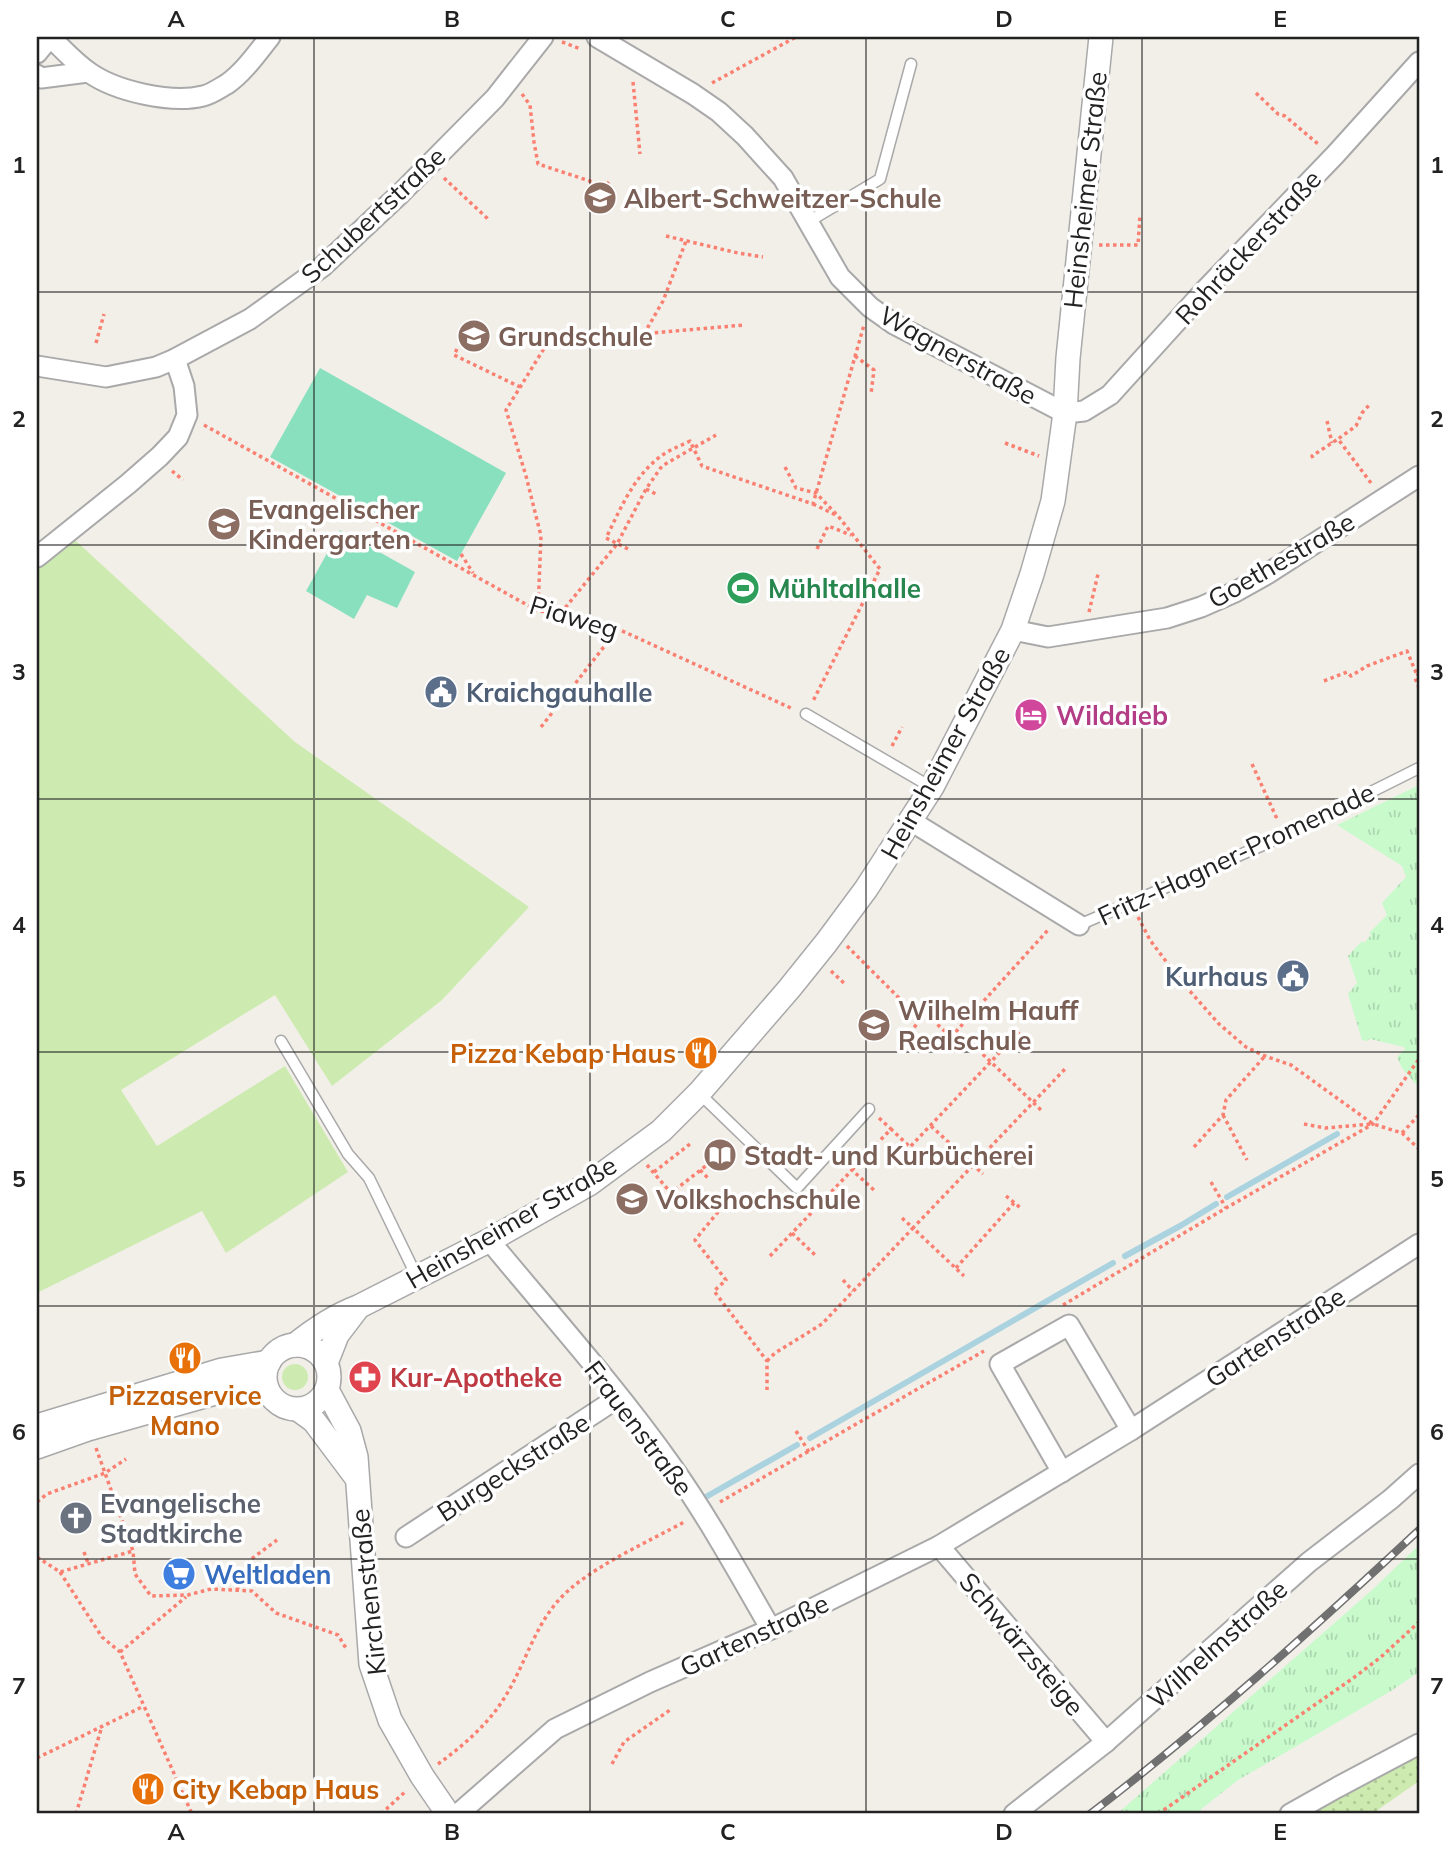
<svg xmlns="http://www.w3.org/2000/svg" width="1456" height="1851" font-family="Mulish,sans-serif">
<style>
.grass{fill:#cdebb0}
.park{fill:url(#park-tufts)}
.garden{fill:url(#garden-dots)}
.pitch{fill:#88e0be}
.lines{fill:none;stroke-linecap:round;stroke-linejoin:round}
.stream{stroke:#aad3df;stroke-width:6}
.service-casing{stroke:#a9a9a9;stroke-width:13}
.minor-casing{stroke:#a9a9a9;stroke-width:23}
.tertiary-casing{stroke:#a9a9a9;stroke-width:26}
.path{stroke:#fa8072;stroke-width:3.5;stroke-dasharray:3.5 3.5;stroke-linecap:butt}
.service{stroke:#fff;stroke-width:10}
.minor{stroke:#fff;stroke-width:19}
.tertiary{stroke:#fff;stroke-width:23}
.rail-casing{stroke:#707070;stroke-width:8}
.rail{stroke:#fff;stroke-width:5;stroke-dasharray:16;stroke-linecap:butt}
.grid{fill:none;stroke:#222;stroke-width:2;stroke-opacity:0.55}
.labels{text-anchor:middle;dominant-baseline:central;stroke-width:7;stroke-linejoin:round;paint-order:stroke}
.street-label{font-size:26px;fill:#222;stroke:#fff}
.education-label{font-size:26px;font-weight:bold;fill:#785e54;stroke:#fff;text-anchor:start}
.leisure-label{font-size:26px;font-weight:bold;fill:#27864d;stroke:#fff;text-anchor:start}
.service-label{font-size:26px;font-weight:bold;fill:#4e5e75;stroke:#fff;text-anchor:start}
.hotel-label{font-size:26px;font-weight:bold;fill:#b23c85;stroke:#fff;text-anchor:start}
.food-label{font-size:26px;font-weight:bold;fill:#c56008;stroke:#fff;text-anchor:end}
.health-label{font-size:26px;font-weight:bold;fill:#be3a42;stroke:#fff;text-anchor:start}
.worship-label{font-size:26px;font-weight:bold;fill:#5b616d;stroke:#fff;text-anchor:start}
.shop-label{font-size:26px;font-weight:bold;fill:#366cbe;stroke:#fff;text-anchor:start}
.neatline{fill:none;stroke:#222;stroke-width:2.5}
.grid-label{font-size:23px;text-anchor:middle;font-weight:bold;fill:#222}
</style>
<defs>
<pattern id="park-tufts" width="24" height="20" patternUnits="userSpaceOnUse" patternTransform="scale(1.75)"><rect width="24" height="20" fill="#c8facc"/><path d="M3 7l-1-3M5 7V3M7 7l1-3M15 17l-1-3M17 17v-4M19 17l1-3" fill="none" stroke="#acd6af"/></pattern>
<pattern id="garden-dots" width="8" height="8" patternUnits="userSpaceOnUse" patternTransform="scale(1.75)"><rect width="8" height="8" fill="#cdebb0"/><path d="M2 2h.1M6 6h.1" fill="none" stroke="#b0c997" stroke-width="1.8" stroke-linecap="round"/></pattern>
</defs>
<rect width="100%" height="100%" fill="#f2efe9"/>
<g class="grass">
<path d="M76,541L295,742L529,907L442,1000L332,1086L275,995L121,1090L157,1146L285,1066L348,1172L226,1253L202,1211L37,1293V566L56,549Z"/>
<circle cx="295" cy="1377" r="13"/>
</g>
<g class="park">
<path d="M1419,785V1088L1402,1068L1397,1057L1405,1049L1404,1047L1370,1039L1367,1041L1362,1040L1348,994L1357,983L1348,956L1362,941L1364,943L1371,935L1369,933L1387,915L1382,903L1406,877L1402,866L1337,825Z"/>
<path d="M1419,1545V1672L1391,1691L1238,1780L1195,1814H1117L1372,1590Z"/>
</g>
<path class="garden" d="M1419,1752V1781L1372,1814H1308Z"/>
<g class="pitch">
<path d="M320,368L506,473L457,561L270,457Z"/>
<path d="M340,530L415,572L397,608L367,595L354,619L306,591Z"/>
</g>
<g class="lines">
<g class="stream">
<path d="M1227,1197L1337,1134"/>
<path d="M1125,1256L1180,1226L1216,1204"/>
<path d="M810,1438L1113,1263"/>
<path d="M704,1498L797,1445"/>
</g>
<defs>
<g id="service">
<path d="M808,222L880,179L911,64"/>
<path d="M806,714L931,787"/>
<path d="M1079,925L1279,838L1419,768"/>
<path d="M281,1041L348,1154L369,1178L417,1277"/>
<path d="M700,1094L797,1188L869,1109"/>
</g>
<g id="minor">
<path d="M597,37L693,94L719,112L745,136L783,178L840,277L870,307L894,324L1065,413L1084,411L1110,395L1207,288L1335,155L1419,62"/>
<path d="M37,53L50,37C63,49 75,63 90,73C116,91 171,104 203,96C210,95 220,88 227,84C244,72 257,53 270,37"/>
<path d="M37,75L41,78L88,72"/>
<path d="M37,366L106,377L156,367L175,359L250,319L322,267L401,193L495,98L543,37"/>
<path d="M37,557L128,484L160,456L178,437L187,415L184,386L175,359"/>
<path d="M1013,630L1048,637L1167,618L1201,607L1235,592L1267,574L1419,476"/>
<path d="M911,821L1079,925"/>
<path d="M489,1240C550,1314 615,1386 671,1465C708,1517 739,1574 771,1629"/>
<path d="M1062,1472L1000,1364L1069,1325L1131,1430"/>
<path d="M406,1537L619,1397"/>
<path d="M939,1546L1106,1742"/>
<path d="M458,1814L555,1729L650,1682L771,1629L939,1546L1131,1430L1419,1244"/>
<path d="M1014,1814L1106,1742L1309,1562L1391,1499L1419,1474"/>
<path d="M1290,1814L1338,1787L1419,1744"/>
</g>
<g id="tertiary">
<path d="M295,1345C315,1329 334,1316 358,1307L490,1240L589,1184L661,1131L699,1093L789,989L826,943L866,889L932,787L1013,630L1032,574L1053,501L1065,413L1068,358L1101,37"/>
<circle cx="297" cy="1377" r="32"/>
<path d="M326,1363L337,1335L356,1310"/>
<path d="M327,1390L349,1431L356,1457L371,1664L390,1720L422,1776L448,1814"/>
<path d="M299,1410L314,1421L356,1477"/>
<path d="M37,1426L222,1370L269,1362"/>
<path d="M37,1447L88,1429L226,1390L266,1386"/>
</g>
</defs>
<use href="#service" class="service-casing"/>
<use href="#minor" class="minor-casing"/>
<use href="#tertiary" class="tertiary-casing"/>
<g class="path">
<path d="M562,42L581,49"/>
<path d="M633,82L640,154"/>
<path d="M712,83L796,37"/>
<path d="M1256,93L1278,114L1285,116L1318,144"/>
<path d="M522,94L530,105L534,142L538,164L605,186L609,182"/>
<path d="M444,178L488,219"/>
<path d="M666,236L738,253L763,257"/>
<path d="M1099,245H1138L1140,215"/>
<path d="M644,334L663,301L686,241"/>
<path d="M96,343L104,314"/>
<path d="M457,349L454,355L520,387"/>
<path d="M855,356L874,370L871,394"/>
<path d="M1327,421L1332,443"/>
<path d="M204,425L538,611L561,613L618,629L793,709"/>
<path d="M1005,443L1039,456"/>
<path d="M1313,458L1312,456L1338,439"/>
<path d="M785,467L796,488L816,493L838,516L880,569L813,701"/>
<path d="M172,471L183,480"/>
<path d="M1371,483L1338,439L1356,426L1362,413L1371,403"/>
<path d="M646,489L656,494"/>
<path d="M813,504L836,515"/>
<path d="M628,549L606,538C621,508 633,477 661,456C669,450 680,446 690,441L702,466L813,504L864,325"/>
<path d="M817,549L828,526L851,535"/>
<path d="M461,554L473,573"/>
<path d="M538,610L541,536L526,476L506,410L548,342L744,325"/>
<path d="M1089,612L1098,574"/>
<path d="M561,613L617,544L646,489L662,466L716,435"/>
<path d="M1419,673L1415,678L1419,688"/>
<path d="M1324,681L1347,672L1351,676L1367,666L1407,651L1417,675"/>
<path d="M541,727L618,629"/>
<path d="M892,746L902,727"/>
<path d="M1252,764L1278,821"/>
<path d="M1138,917L1150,940L1180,980L1219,1024L1246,1047L1265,1056L1291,1065L1373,1124L1402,1133L1419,1149"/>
<path d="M847,946L920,1019"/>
<path d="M831,971L845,984"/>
<path d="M910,1033L925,1013L964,1049L970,1042L1042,1111"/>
<path d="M951,1037L1048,930"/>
<path d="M1223,1115L1247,1160"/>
<path d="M879,1118L891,1129"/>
<path d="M1304,1124L1325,1128L1372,1124"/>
<path d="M931,1126L983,1174"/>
<path d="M1402,1133L1419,1115"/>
<path d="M1194,1147L1223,1115L1226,1100L1265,1056"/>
<path d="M647,1165L671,1193L707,1165"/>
<path d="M700,1170L709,1179"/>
<path d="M852,1170L891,1129L910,1147L1020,1031"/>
<path d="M654,1172L690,1144"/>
<path d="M1211,1182L1226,1208"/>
<path d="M722,1196L727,1201L695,1240L726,1280L714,1291L767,1361V1390"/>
<path d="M1006,1196L1022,1209"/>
<path d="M817,1207L852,1170L875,1191"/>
<path d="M902,1218L913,1228L1065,1069"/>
<path d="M792,1233L815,1255"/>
<path d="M770,1256L817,1207L808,1199"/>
<path d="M956,1268L1014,1203"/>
<path d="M843,1280L853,1291"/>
<path d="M1063,1305L1226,1208L1373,1124L1419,1059"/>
<path d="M767,1361L775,1353L822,1324L913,1228L964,1276"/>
<path d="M796,1431L809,1452"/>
<path d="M96,1448L133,1551L135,1574L151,1596L188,1595L211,1589L252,1591L276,1613L338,1635L347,1650"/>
<path d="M37,1502L47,1494L105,1473L126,1459"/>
<path d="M720,1502L984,1351"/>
<path d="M84,1552L88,1563"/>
<path d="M37,1557L60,1572L133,1551"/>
<path d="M60,1572L102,1637L120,1652L192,1814"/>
<path d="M237,1590L250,1560L277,1540"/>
<path d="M120,1652L186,1597"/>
<path d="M37,1758L144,1706"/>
<path d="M438,1764C463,1746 487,1725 503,1700C524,1668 533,1629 558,1601C584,1570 650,1541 686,1521"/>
<path d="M612,1764L624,1742L670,1710"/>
<path d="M76,1814L102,1726"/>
<path d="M381,1814L406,1791"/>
<path d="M1158,1814L1352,1679L1381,1657L1419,1622"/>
</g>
<use href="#service" class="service"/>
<use href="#minor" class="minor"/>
<use href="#tertiary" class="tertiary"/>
<defs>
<path id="rail" d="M1090,1814C1205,1726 1313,1629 1419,1530"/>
</defs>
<use href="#rail" class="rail-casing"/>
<use href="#rail" class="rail"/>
</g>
<path class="grid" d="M314,37V1814M590,37V1814M866,37V1814M1142,37V1814M37,292H1419M37,545H1419M37,799H1419M37,1052H1419M37,1306H1419M37,1559H1419"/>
<defs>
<symbol id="school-disc" viewBox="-11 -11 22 22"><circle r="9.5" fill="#8d6e63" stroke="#fff"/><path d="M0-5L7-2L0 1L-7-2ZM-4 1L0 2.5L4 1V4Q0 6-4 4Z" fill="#fff"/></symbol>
<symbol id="stadium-disc" viewBox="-11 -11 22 22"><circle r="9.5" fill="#2e9e5b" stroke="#fff"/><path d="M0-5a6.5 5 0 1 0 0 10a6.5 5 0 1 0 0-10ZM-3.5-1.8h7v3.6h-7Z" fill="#fff"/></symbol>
<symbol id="civic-disc" viewBox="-11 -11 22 22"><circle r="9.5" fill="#5c6f8a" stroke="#fff"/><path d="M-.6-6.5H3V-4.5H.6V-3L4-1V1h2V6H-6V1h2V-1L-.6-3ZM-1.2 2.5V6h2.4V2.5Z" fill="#fff"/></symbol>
<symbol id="hotel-disc" viewBox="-11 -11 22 22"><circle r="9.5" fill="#d1479c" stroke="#fff"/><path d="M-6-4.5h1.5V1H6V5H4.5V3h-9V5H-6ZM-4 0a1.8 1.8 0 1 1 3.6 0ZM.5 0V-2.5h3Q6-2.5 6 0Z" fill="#fff"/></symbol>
<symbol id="restaurant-disc" viewBox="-11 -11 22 22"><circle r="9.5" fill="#e8710a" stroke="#fff"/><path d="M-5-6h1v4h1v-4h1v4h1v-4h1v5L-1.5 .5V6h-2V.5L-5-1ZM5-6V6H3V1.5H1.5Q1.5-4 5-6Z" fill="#fff"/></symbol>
<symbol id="library-disc" viewBox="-11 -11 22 22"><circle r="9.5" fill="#8d6e63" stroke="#fff"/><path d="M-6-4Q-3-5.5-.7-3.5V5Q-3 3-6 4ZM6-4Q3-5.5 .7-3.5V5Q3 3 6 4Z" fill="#fff"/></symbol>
<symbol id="university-disc" viewBox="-11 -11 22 22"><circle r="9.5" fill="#8d6e63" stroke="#fff"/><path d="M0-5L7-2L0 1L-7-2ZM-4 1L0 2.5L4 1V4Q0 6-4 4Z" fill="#fff"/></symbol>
<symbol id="pharmacy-disc" viewBox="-11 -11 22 22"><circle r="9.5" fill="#e0444e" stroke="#fff"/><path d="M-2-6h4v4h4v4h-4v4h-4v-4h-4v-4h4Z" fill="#fff"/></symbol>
<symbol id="church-disc" viewBox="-11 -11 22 22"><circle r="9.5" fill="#6b7280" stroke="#fff"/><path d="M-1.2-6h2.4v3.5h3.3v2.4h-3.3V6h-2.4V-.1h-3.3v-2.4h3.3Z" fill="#fff"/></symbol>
<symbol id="supermarket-disc" viewBox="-11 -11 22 22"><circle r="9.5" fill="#3f7fe0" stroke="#fff"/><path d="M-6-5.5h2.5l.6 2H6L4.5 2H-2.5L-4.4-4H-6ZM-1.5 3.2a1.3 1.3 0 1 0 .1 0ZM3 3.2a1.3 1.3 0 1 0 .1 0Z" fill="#fff"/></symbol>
</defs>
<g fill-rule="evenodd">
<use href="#school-disc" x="581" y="179" width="38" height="38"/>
<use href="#school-disc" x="455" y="317" width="38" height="38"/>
<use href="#school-disc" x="205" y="505" width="38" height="38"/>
<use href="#stadium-disc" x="724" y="569" width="38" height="38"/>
<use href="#civic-disc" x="422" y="673" width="38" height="38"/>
<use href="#hotel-disc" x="1012" y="696" width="38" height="38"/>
<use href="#civic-disc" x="1274" y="957" width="38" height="38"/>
<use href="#school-disc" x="855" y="1006" width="38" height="38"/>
<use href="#restaurant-disc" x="682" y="1034" width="38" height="38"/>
<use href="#library-disc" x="701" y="1136" width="38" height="38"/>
<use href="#university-disc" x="613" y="1180" width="38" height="38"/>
<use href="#restaurant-disc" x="166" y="1339" width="38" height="38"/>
<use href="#pharmacy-disc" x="346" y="1358" width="38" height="38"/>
<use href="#church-disc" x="57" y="1499" width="38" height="38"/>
<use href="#supermarket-disc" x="160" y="1555" width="38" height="38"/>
<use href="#restaurant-disc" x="129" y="1770" width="38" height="38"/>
</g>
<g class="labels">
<g class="street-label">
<text transform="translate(1085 190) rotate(-84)">Heinsheimer Straße</text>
<text transform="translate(373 215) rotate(-43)">Schubertstraße</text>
<text transform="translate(1248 247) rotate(-47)">Rohräckerstraße</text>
<text transform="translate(958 355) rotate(29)">Wagnerstraße</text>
<text transform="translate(1281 560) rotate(-30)">Goethestraße</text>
<text transform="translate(574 617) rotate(17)">Piaweg</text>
<text transform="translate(945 753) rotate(-61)">Heinsheimer Straße</text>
<text transform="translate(1236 854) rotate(-25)">Fritz-Hagner-Promenade</text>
<text transform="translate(511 1222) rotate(-30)">Heinsheimer Straße</text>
<text transform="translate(1275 1337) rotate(-33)">Gartenstraße</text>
<text transform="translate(639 1428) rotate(53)">Frauenstraße</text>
<text transform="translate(513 1467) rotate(-33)">Burgeckstraße</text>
<text transform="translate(368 1592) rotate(-96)">Kirchenstraße</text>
<text transform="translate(754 1635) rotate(-25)">Gartenstraße</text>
<text transform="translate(1022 1644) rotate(50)">Schwärzsteige</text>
<text transform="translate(1217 1644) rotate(-42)">Wilhelmstraße</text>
</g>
<g class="education-label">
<text x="624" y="198">Albert-Schweitzer-Schule</text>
<text x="498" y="336">Grundschule</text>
<text x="248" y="509">Evangelischer<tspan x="248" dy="30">Kindergarten</tspan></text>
<text x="898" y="1010">Wilhelm Hauff<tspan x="898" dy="30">Realschule</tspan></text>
<text x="744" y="1155">Stadt- und Kurbücherei</text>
<text x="656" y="1199">Volkshochschule</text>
</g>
<g class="leisure-label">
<text x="768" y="588">Mühltalhalle</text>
</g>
<g class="service-label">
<text x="466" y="692">Kraichgauhalle</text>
<text x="1268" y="976" text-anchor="end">Kurhaus</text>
</g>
<g class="hotel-label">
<text x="1056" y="715">Wilddieb</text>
</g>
<g class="food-label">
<text x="676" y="1053">Pizza Kebap Haus</text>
<text x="185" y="1395" text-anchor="middle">Pizzaservice<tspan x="185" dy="30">Mano</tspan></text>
<text x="172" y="1789" text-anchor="start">City Kebap Haus</text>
</g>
<g class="health-label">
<text x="390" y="1377">Kur-Apotheke</text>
</g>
<g class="worship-label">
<text x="100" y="1503">Evangelische<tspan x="100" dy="30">Stadtkirche</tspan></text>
</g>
<g class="shop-label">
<text x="204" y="1574">Weltladen</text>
</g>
</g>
<rect width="1456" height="1851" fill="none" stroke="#ffffff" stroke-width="77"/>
<rect x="38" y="38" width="1380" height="1774" class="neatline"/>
<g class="grid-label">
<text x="176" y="27">A</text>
<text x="452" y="27">B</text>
<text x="728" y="27">C</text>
<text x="1004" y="27">D</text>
<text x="1280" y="27">E</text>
<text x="19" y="173">1</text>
<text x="1437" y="173">1</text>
<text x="19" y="427">2</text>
<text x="1437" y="427">2</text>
<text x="19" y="680">3</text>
<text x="1437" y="680">3</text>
<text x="19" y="933">4</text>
<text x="1437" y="933">4</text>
<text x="19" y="1187">5</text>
<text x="1437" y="1187">5</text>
<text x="19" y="1440">6</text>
<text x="1437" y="1440">6</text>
<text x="19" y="1694">7</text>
<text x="1437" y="1694">7</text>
<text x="176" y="1840">A</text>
<text x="452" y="1840">B</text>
<text x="728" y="1840">C</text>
<text x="1004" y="1840">D</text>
<text x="1280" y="1840">E</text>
</g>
</svg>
